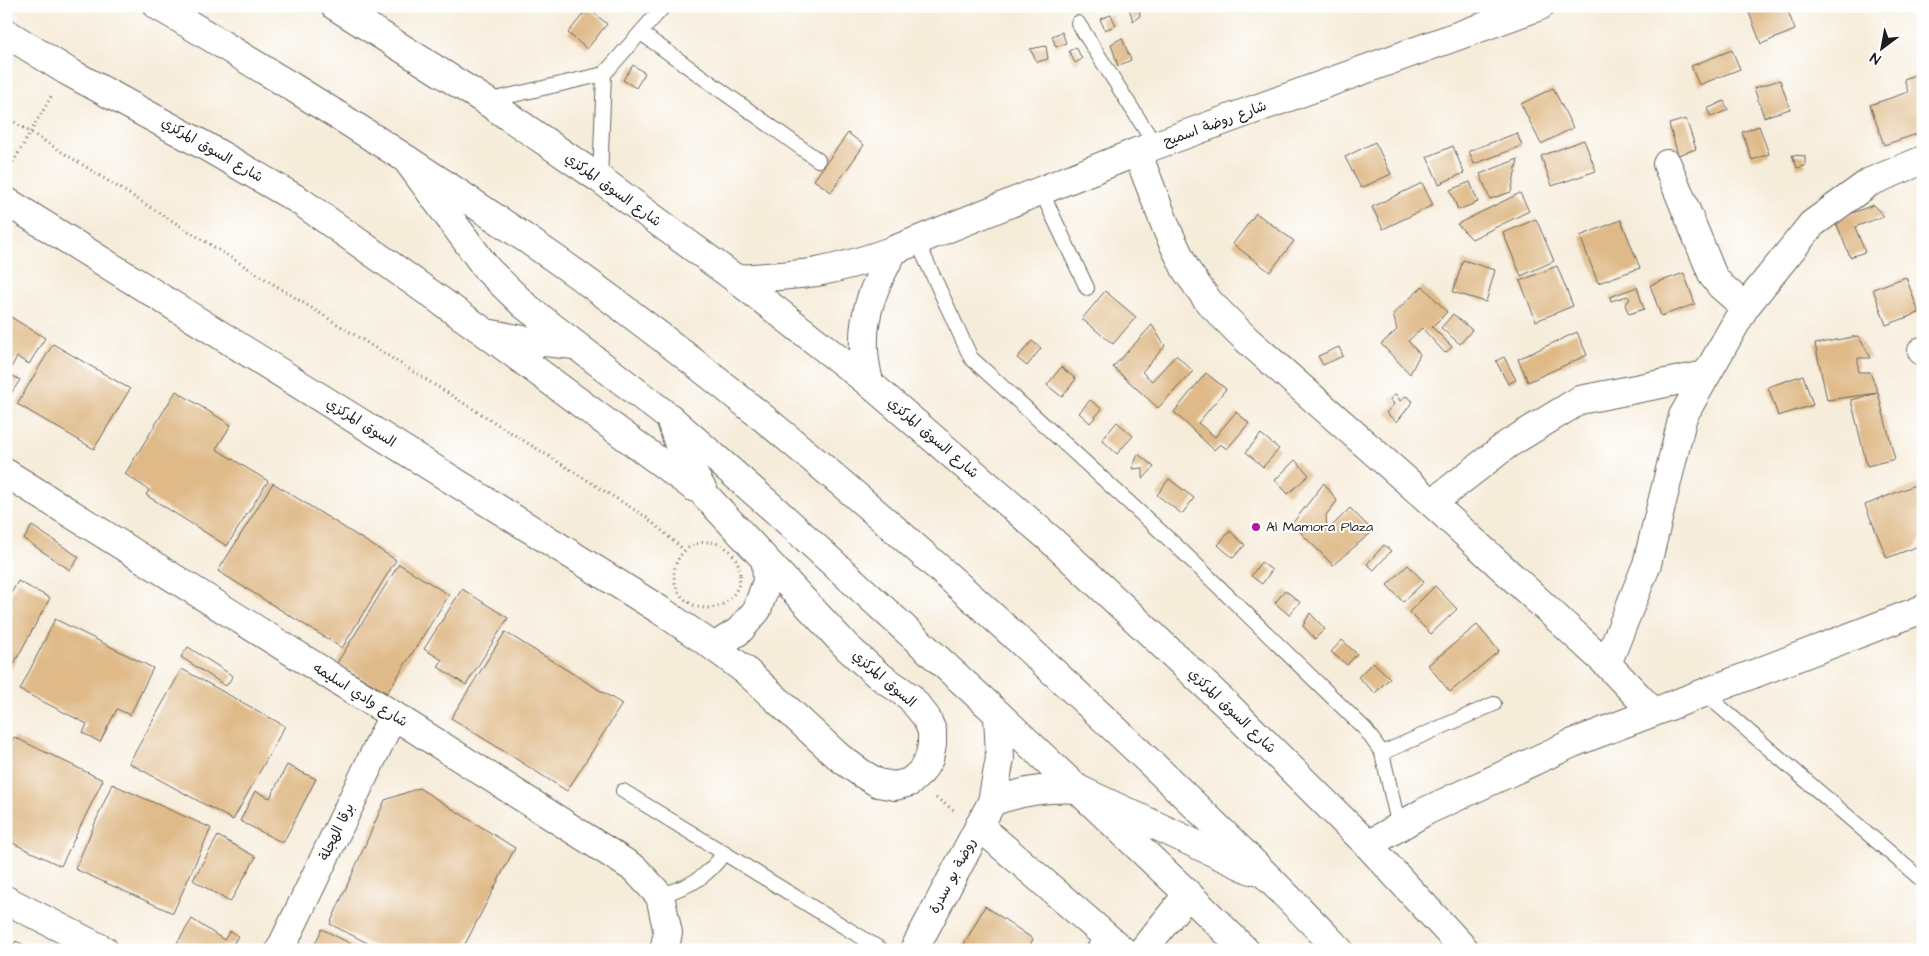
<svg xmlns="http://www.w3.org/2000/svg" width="1929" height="956" font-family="'Architects Daughter','Playpen Sans Arabic',sans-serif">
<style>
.building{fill:#dfba88}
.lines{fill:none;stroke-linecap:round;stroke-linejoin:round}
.service-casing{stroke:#68655e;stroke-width:16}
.minor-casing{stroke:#68655e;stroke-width:30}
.secondary-casing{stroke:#68655e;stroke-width:30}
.path{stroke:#68655e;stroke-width:3;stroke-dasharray:1 4;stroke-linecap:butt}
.service{stroke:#fff;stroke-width:14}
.minor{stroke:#fff;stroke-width:28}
.secondary{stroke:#fff;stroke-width:28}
.poi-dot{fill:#b5179e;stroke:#fff;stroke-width:2}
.labels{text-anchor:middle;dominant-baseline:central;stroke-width:4;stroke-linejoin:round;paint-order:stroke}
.street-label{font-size:14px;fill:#1c1c1c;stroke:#fff}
.poi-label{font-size:14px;fill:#1c1c1c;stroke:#fff;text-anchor:start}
</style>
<rect width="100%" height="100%" fill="#fff"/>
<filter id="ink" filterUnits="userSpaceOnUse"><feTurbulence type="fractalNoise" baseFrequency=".02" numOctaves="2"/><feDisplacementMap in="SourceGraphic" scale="10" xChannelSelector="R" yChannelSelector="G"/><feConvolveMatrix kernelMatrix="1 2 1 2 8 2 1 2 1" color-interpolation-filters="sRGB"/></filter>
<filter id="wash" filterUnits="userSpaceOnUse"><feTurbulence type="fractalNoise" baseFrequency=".0096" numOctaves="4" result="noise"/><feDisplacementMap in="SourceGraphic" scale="20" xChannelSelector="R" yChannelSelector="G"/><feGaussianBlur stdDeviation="1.12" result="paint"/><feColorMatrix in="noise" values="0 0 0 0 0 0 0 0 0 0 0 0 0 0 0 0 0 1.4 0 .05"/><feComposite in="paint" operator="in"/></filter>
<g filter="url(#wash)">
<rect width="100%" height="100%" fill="#f6ecda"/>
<g id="blocks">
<g class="building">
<path d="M1139,6L1140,16L1133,21L1129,8Z"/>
<path d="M1757,6H1786L1795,30L1761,44L1748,10Z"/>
<path d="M588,8L607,24L587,49L568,33Z"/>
<path d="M1111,15L1116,25L1105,30L1100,19Z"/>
<path d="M1062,32L1066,43L1056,47L1052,36Z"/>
<path d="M1122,38L1131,60L1118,66L1111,44Z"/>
<path d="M1046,46L1048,59L1037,62L1030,49Z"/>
<path d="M1076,47L1082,59L1075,63L1069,51Z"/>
<path d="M1732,50L1740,69L1699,85L1691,66Z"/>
<path d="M633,65L645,73L636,88L623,80Z"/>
<path d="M1923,72V132L1884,145L1870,105L1908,92L1904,79Z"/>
<path d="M1780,80L1790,109L1764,117L1754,88Z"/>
<path d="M1553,88L1573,128L1541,144L1521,104Z"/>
<path d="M1724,101L1728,110L1711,117L1707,109Z"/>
<path d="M1686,119L1696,149L1678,155L1669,124Z"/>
<path d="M1759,126L1769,154L1752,160L1742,132Z"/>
<path d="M848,133L864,145L831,192L814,180Z"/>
<path d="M1517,133L1522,146L1474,164L1469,151Z"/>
<path d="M1584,140L1596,171L1552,186L1541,156Z"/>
<path d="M1375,142L1391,174L1361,188L1345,157Z"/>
<path d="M1453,146L1464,173L1439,184L1427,157Z"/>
<path d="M1792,155L1805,156V166L1797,168Z"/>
<path d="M1518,159L1511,192L1490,199L1480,174Z"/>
<path d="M1470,182L1478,202L1458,210L1450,190Z"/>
<path d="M1422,183L1433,205L1383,229L1372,207Z"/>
<path d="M1520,193L1529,211L1472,239L1457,224Z"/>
<path d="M1873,205L1884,216L1855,227L1865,252L1850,257L1835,220Z"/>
<path d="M1256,213L1294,241L1270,272L1233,244Z"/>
<path d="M1536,219L1554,261L1521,276L1503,233Z"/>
<path d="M1621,220L1640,268L1598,283L1580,236Z"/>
<path d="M1463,260L1495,270L1486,302L1453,292Z"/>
<path d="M1557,266L1573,306L1536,321L1520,281Z"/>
<path d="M1684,273L1695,304L1661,316L1650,285Z"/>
<path d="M1906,277L1919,313L1886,325L1873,289Z"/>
<path d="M1423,286L1447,312L1432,327L1452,347L1445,353L1422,328L1408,341L1420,354L1410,374L1381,344L1397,330L1393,314Z"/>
<path d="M1637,287L1644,309L1629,314L1625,305L1630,299L1627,296L1611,301L1610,297Z"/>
<path d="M1105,291L1136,317L1113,344L1082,319Z"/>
<path d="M6,314L45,338L29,364L17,357L8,373L20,380L6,401Z"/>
<path d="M1453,314L1472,330L1460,344L1441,328Z"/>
<path d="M1152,325L1165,346L1142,372L1152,381L1176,355L1193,371L1158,408L1113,367Z"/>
<path d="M1577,332L1587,355L1528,382L1518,359Z"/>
<path d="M1858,336L1871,358H1858V372H1870L1878,393L1827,400L1815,344Z"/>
<path d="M1032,341L1041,348L1027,366L1017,358Z"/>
<path d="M53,344L130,389L94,449L17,404Z"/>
<path d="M1339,347L1343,356L1323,365L1318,356Z"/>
<path d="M1504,357L1516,380L1508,384L1496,361Z"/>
<path d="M1061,367L1076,379L1062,397L1047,385Z"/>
<path d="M1206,373L1226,389L1198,423L1215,437L1236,412L1249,423L1227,449L1220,444L1214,450L1174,412Z"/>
<path d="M1803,375L1813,405L1778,416L1768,387Z"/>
<path d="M176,391L231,425L216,449L268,481L227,546L146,495L149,490L125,474Z"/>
<path d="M1878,393L1895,459L1867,466L1851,400Z"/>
<path d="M1396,394L1400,401L1406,396L1413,401L1397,422L1386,413L1394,404L1390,399Z"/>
<path d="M1090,400L1102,409L1090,423L1079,413Z"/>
<path d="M1117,422L1133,436L1117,454L1102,440Z"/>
<path d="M1261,434L1279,449L1263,467L1246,452Z"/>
<path d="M1138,454L1154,467L1143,479V468L1132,469Z"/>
<path d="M1295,460L1309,475L1288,494L1275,480Z"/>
<path d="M1169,479L1194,498L1182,514L1157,495Z"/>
<path d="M273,483L396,560L342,648L218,571Z"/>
<path d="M1324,483L1337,501L1326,515L1327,531L1350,508L1373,531L1333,565L1292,524Z"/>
<path d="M1920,483L1923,492V536L1916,547L1887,558L1865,505Z"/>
<path d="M32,526L79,557L70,570L24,539Z"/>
<path d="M1230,531L1245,545L1233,558L1218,545Z"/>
<path d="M1384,545L1391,551L1374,570L1367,564Z"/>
<path d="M1261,562L1272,570L1262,584L1251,576Z"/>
<path d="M399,564L449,595L387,693L337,663Z"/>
<path d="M1408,565L1424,582L1403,602L1387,585Z"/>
<path d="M18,581L50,598L6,678V598L8,599Z"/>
<path d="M1435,586L1457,609L1431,634L1409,612Z"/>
<path d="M462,589L508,618L466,685L438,667L442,660L424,649Z"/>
<path d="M1285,590L1300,602L1289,615L1275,603Z"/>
<path d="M1310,613L1325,629L1315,639L1303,626Z"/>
<path d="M55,619L153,668L130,715L117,709L100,742L83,733L87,724L20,690Z"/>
<path d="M1477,625L1499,651L1450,692L1428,665Z"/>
<path d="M505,632L622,704L567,791L451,718Z"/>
<path d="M1342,640L1357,654L1347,665L1331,652Z"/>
<path d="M188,647L233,676L226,686L181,657Z"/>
<path d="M1373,662L1390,678L1375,693L1358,677Z"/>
<path d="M182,669L285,726L233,820L129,763Z"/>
<path d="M14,737L103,780L61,866L6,840V752Z"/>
<path d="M287,765L316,779L283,843L240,821L255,791L270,798Z"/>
<path d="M112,784L211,828L173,913L75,869Z"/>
<path d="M419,788L515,848L462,950H381L330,924L385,800Z"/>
<path d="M218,836L256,857L230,902L193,880Z"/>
<path d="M985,906L1033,939L1028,950H961Z"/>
<path d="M192,919L224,940L230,931L238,936L234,943L214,950H187L177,943Z"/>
<path d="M322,929L363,950H312Z"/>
<path d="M16,941L32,950H11Z"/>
</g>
</g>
</g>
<g filter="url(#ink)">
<use href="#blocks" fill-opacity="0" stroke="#68655e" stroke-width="1"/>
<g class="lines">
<defs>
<g id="service">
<path d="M1078,23L1155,145"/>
<path d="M641,33L818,160"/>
<path d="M487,101L604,74L664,6"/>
<path d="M600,179L604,74"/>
<path d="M1041,191L1087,288"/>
<path d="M917,241L971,358L1183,552L1366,730L1382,753L1399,827"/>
<path d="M1704,693L1923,881"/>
<path d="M1382,753L1494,704"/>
<path d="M623,791L882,950"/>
<path d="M660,896C690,885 705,880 724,853"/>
<path d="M1093,950L1103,933"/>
</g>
<g id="minor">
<path d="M6,33L67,71L207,147L300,201L483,331L695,488"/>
<path d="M1137,152L1168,232L1186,270L1209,302L1246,339L1432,503L1607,664"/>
<path d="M407,160L487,269L524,305L670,418L774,509L998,714L1188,894L1245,950"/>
<path d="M1667,164L1713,276L1721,286L1745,307"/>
<path d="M6,201L660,610L714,647L746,671L839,757L861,773L878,783L895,786L910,782L921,772L929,759L932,745V731L926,717L910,697L877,674L848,648L706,496L682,454L670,418"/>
<path d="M736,279C763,277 790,276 817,272C843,267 869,259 894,250L1137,152L1540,6"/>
<path d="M492,334L523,340L575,345"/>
<path d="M1922,351H1923"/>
<path d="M869,383C867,372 864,360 864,349C862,311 876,282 894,250"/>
<path d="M6,473L393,715L635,869L660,896L668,933L664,950"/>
<path d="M1432,503L1508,444L1580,400L1706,375"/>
<path d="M714,647L739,631L757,610L767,581L766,561"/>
<path d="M1653,712L1607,664L1647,564L1683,416L1745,307L1812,224L1870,182L1923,160"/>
<path d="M992,802C1021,791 1047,787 1078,789"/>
<path d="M979,826L1122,950"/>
<path d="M1368,845L1426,811L1573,743L1923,609"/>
<path d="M6,900L104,950"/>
<path d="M280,950L393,715"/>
<path d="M914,950L992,802L1000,758L998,714"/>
<path d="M1143,950L1188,894"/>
</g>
<g id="secondary">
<path d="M158,6C202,31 245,59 289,85C380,141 469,199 557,260C716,373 866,501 1010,632C1123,735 1234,840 1339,950"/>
<path d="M335,6L486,101L600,179L736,279L869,383L1050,539L1228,706L1368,845L1465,950"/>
<path d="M1078,789L1251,870"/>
</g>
</defs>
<use href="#service" class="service-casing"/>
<use href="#minor" class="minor-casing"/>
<use href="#secondary" class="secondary-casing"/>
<g class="path">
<path d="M6,117L646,517L684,550"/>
<path d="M8,171L52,95"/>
<circle cx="707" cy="575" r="33"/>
<path d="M936,798L955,811"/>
</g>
<use href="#service" class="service"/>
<use href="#minor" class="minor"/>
<use href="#secondary" class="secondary"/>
</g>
</g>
<circle class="poi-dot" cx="1256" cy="527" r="5"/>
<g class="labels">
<g class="street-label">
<text transform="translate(1215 124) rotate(-20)">شارع روضة اسميح</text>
<text transform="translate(212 150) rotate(30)">شارع السوق المركزي</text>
<text transform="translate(613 190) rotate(36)">شارع السوق المركزي</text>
<text transform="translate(361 423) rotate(32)">السوق المركزي</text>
<text transform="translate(933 438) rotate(41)">شارع السوق المركزي</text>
<text transform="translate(884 679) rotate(41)">السوق المركزي</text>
<text transform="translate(360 695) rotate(32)">شارع وادي اسليمه</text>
<text transform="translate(1232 711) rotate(44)">شارع السوق المركزي</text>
<text transform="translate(337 832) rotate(-64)">برقا الهجلة</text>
<text transform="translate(953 876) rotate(-62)">روضة بو سدرة</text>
</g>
<g class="poi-label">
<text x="1266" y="527">Al Mamora Plaza</text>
</g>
</g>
<rect width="1929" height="956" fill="none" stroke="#fff" stroke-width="25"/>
<g transform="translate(1882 48) rotate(212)" stroke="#ffffff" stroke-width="4" paint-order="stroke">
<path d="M0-4L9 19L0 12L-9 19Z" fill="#1c1c1c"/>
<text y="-8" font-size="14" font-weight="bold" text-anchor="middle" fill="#1c1c1c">N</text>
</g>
</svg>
